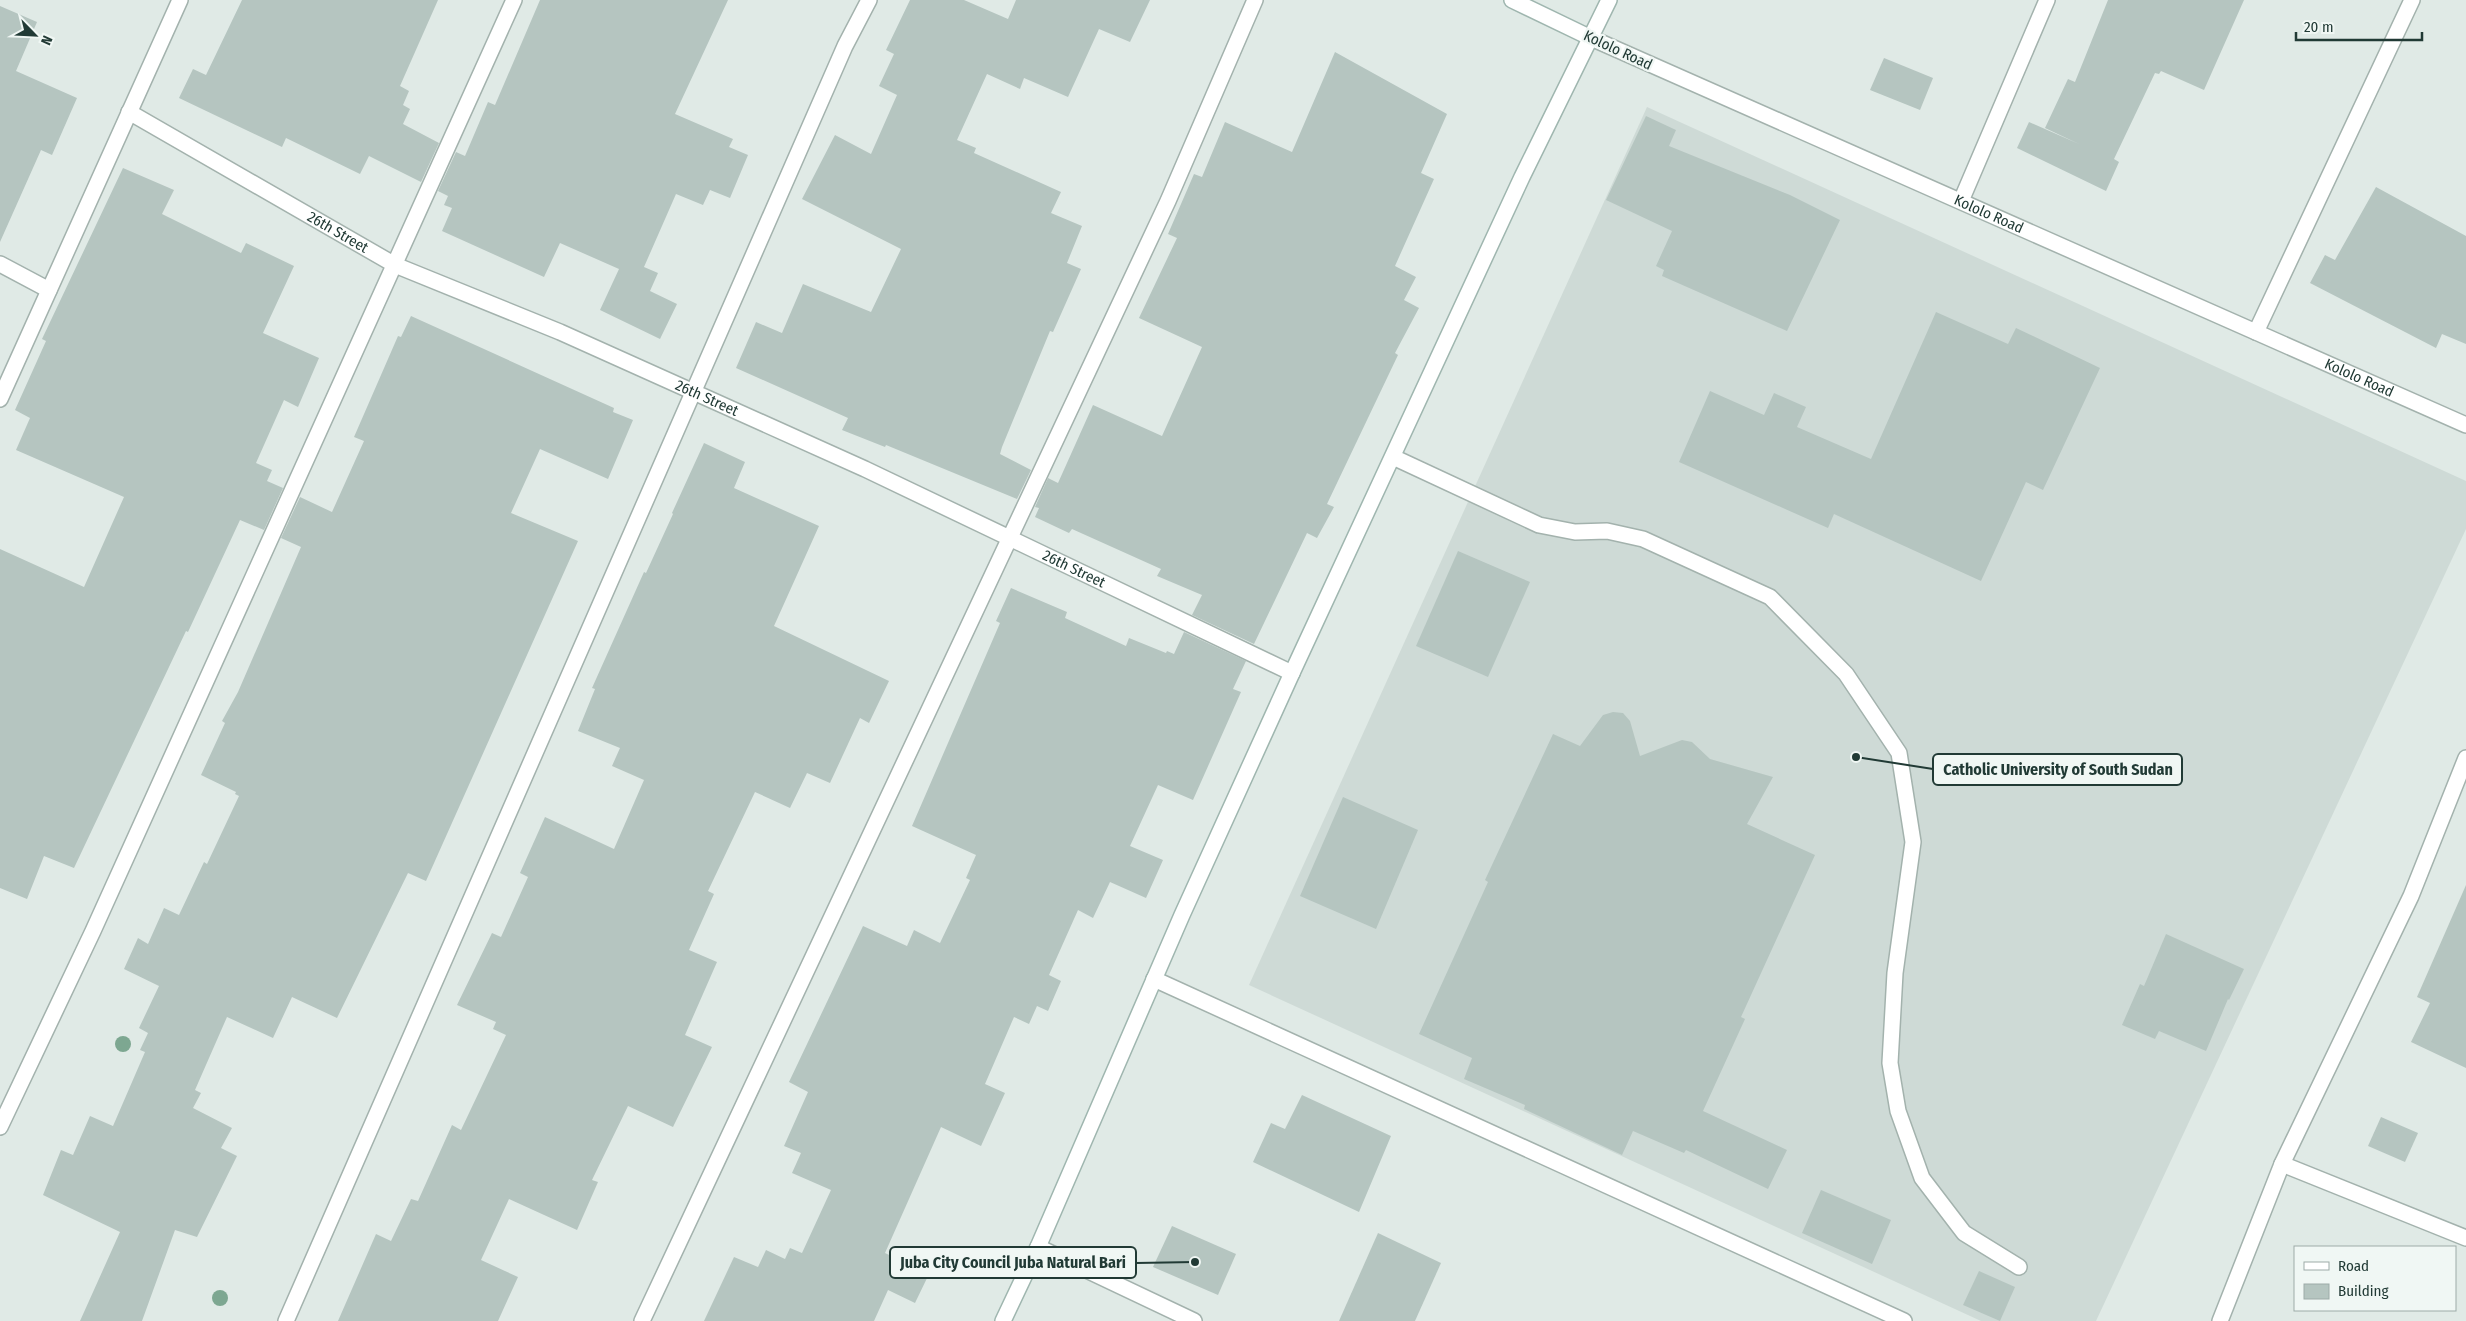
<svg xmlns="http://www.w3.org/2000/svg" width="2466" height="1321" font-family="'Fira Sans Condensed',sans-serif">
<style>
.built{fill:#cedad6}
.building{fill:#b5c5c0}
.lines{fill:none;stroke-linecap:round;stroke-linejoin:round}
.lane-casing{stroke:#a3b2ad;stroke-width:18}
.street-casing{stroke:#a3b2ad;stroke-width:18}
.secondary-casing{stroke:#9fb6af;stroke-width:18}
.lane{stroke:#fff;stroke-width:15}
.street{stroke:#fff;stroke-width:15}
.secondary{stroke:#fff;stroke-width:15}
.tree{fill:#7da791}
.labels{text-anchor:middle;dominant-baseline:central;stroke-width:4.5;stroke-linejoin:round;paint-order:stroke}
.street-label{font-size:15px;fill:#213a35;stroke:#f0f7f4}
.leader{fill:none;stroke:#213a35;stroke-width:2}
.callout-dot{fill:#213a35;stroke:#f0f7f4;stroke-width:2}
.callout{fill:#f0f7f4;stroke:#213a35;stroke-width:2}
.callout-label{font-size:16px;text-anchor:middle;font-weight:bold;fill:#213a35}
</style>
<rect width="100%" height="100%" fill="#e0eae6"/>
<path class="built" d="M1647,107L2466,481V529L2096,1321H1981L1249,985Z"/>
<g class="building">
<path d="M242,0H438L400,86L409,91L403,105L410,109L403,124L439,143L421,182L369,156L360,174L286,138L282,147L179,98L193,69L206,75Z"/>
<path d="M540,0H728L675,114L733,139L729,147L748,155L730,198L710,190L703,205L676,194L644,267L658,273L650,291L677,304L660,339L600,310L619,269L560,243L544,277L442,231L452,208L444,205L448,196L438,191L456,152L465,156L488,102L495,105Z"/>
<path d="M910,0H964L1008,19L1016,0H1150L1130,42L1099,29L1068,97L1024,78L1020,89L987,74L957,140L976,148L974,153L1061,192L1051,213L1082,226L1067,263L1081,269L1053,332L1050,331L1002,447L1000,454L1031,470L1017,499L886,445L885,447L842,430L848,418L736,368L756,322L782,333L803,284L871,312L901,249L802,199L835,135L871,154L897,95L879,86L894,54L886,50Z"/>
<path d="M2108,0H2244L2204,90L2161,71L2159,74L2155,73L2114,159L2119,162L2106,191L2017,148L2029,122L2079,144L2045,128L2068,79L2075,82Z"/>
<path d="M0,6L37,22L16,71L77,98L52,155L41,150L0,242Z"/>
<path d="M1335,52L1447,114L1421,173L1434,179L1395,266L1416,277L1404,300L1419,308L1395,353L1398,355L1327,504L1334,507L1317,538L1307,533L1254,644L1192,615L1202,595L1157,576L1161,569L1072,529L1069,533L1035,517L1039,508L1035,507L1048,478L1058,483L1093,405L1162,436L1202,347L1139,318L1177,238L1168,234L1194,174L1202,177L1225,122L1292,152Z"/>
<path d="M1884,58L1933,78L1920,110L1870,90Z"/>
<path d="M1646,116L1676,130L1669,146L1790,195L1840,220L1787,331L1662,276L1664,270L1656,266L1672,231L1606,200Z"/>
<path d="M123,168L174,190L162,214L241,253L246,243L294,266L263,333L319,358L298,407L284,400L256,463L272,470L267,481L283,488L264,530L240,520L188,632L186,631L74,868L44,856L27,899L0,888V549L84,587L124,497L16,450L30,418L15,410L46,341L42,339Z"/>
<path d="M2376,187L2466,236V344L2442,334L2436,348L2310,283L2325,255L2335,260Z"/>
<path d="M1936,312L2008,344L2016,328L2100,368L2043,490L2026,482L1981,581L1834,514L1828,528L1679,462L1710,391L1764,415L1774,393L1806,407L1797,427L1871,459Z"/>
<path d="M411,316L614,408L613,412L633,420L608,479L540,449L511,513L578,541L426,881L408,873L337,1018L292,997L273,1038L227,1017L195,1090L201,1093L193,1108L232,1128L221,1148L237,1156L197,1237L175,1230L142,1321H80L120,1232L43,1195L61,1150L73,1155L90,1116L113,1126L145,1052L140,1050L148,1033L139,1028L159,986L124,969L138,938L148,944L164,908L179,915L204,862L207,864L239,796L235,794L236,792L201,775L225,723L222,721L238,692L301,547L281,538L300,497L332,512L364,441L354,437L398,336L401,337Z"/>
<path d="M704,443L745,462L734,488L819,526L774,626L889,681L869,723L860,718L830,783L807,773L790,808L755,792L708,891L714,894L689,950L717,962L685,1035L712,1047L673,1127L628,1106L592,1180L598,1182L577,1230L509,1199L481,1260L518,1277L498,1321H338L376,1234L391,1241L411,1199L418,1201L452,1125L461,1130L506,1035L493,1029L496,1022L457,1005L492,933L501,937L528,877L520,873L545,817L614,849L644,780L612,766L620,748L578,731L595,689L592,688L644,572L646,573L673,514L672,513Z"/>
<path d="M1458,551L1530,582L1488,677L1416,646Z"/>
<path d="M1011,588L1067,612L1065,618L1126,646L1129,638L1166,653L1167,651L1174,654L1184,632L1246,661L1233,689L1241,692L1193,800L1158,785L1130,846L1163,860L1146,898L1110,882L1093,918L1078,910L1049,975L1061,981L1048,1011L1037,1006L1029,1024L1014,1017L985,1084L1005,1093L981,1146L941,1127L885,1253L929,1274L915,1303L888,1290L874,1321H704L734,1257L758,1267L766,1250L785,1259L790,1248L802,1253L831,1190L792,1173L801,1153L784,1146L808,1092L789,1082L863,926L907,946L914,930L940,943L970,880L966,878L976,855L912,826L1000,623L996,621Z"/>
<path d="M1613,712L1623,713L1630,721L1640,756L1682,740L1692,742L1710,759L1773,777L1747,824L1815,855L1741,1017L1745,1019L1703,1111L1787,1150L1768,1189L1686,1150L1684,1153L1633,1131L1622,1155L1524,1109L1525,1105L1464,1079L1472,1058L1419,1034L1488,882L1485,880L1553,734L1580,746L1603,715Z"/>
<path d="M1343,797L1418,830L1376,929L1300,896Z"/>
<path d="M2466,885V1068L2411,1042L2430,1003L2417,997Z"/>
<path d="M2166,934L2244,969L2229,1000L2228,999L2206,1051L2159,1031L2155,1039L2122,1025L2140,984L2144,986Z"/>
<path d="M1302,1095L1391,1136L1359,1212L1253,1162L1271,1123L1285,1129Z"/>
<path d="M2381,1117L2418,1133L2405,1162L2368,1146Z"/>
<path d="M1821,1190L1891,1220L1872,1264L1802,1233Z"/>
<path d="M1172,1226L1236,1254L1218,1295L1153,1267Z"/>
<path d="M1378,1233L1441,1263L1415,1321H1339Z"/>
<path d="M1979,1271L2015,1287L2000,1321L1963,1305Z"/>
</g>
<g class="lines">
<defs>
<path id="lane" d="M1393,457L1539,525L1575,532L1607,531L1643,539L1770,597L1846,674L1899,753L1913,842L1895,973L1890,1063L1898,1111L1922,1178L1964,1233L2019,1267"/>
<g id="street">
<path id="s1" d="M1591,38L2466,425"/>
<path id="s2" d="M129,112L395,265L560,332L865,469L1292,673"/>
<path d="M1961,201L2047,0"/>
<path d="M0,264L49,290"/>
<path d="M2256,332L2412,0"/>
<path d="M0,399L180,0"/>
<path d="M1154,979L1904,1321"/>
<path d="M0,1127L93,931L514,0"/>
<path d="M2282,1164L2466,1238"/>
<path d="M1038,1247L1194,1321"/>
<path d="M286,1321L845,46L869,0"/>
<path d="M642,1321L1168,201L1255,0"/>
<path d="M2220,1321L2282,1164L2411,896L2466,758"/>
</g>
<g id="secondary">
<path d="M1512,0L1591,38"/>
<path d="M1003,1321L1038,1247L1182,915L1292,673L1522,177L1609,0"/>
</g>
</defs>
<use href="#lane" class="lane-casing"/>
<use href="#street" class="street-casing"/>
<use href="#secondary" class="secondary-casing"/>
<use href="#lane" class="lane"/>
<use href="#street" class="street"/>
<use href="#secondary" class="secondary"/>
</g>
<g class="tree">
<circle cx="123" cy="1044" r="8"/>
<circle cx="220" cy="1298" r="8"/>
</g>
<g class="labels">
<g class="street-label">
<text transform="translate(1618 50) rotate(25)">Kololo Road</text>
<text stroke="none"><textPath href="#s1" startOffset="435">Kololo Road</textPath></text>
<text stroke="none"><textPath href="#s2" startOffset="241">26th Street</textPath></text>
<text stroke="none"><textPath href="#s1" startOffset="840">Kololo Road</textPath></text>
<text stroke="none"><textPath href="#s2" startOffset="646">26th Street</textPath></text>
<text stroke="none"><textPath href="#s2" startOffset="1051">26th Street</textPath></text>
</g>
</g>
<path class="leader" d="M1856 757L1933 769M1195 1262L1136 1263"/>
<g class="callout-dot">
<circle cx="1856" cy="757" r="5"/>
<circle cx="1195" cy="1262" r="5"/>
</g>
<g class="callout">
<rect x="1933" y="754" width="249" height="31" rx="5"/>
<rect x="890" y="1247" width="246" height="31" rx="5"/>
</g>
<g class="callout-label">
<text x="2058" y="775">Catholic University of South Sudan</text>
<text x="1013" y="1268">Juba City Council Juba Natural Bari</text>
</g>
<rect x="2294" y="1246" width="162" height="65" fill="#f0f7f4" stroke="#9daba8"/>
<rect x="2304" y="1262" width="25" height="8" fill="#ffffff" stroke="#9daba8"/>
<text x="2338" y="1271" font-size="15" fill="#213a35">Road</text>
<rect x="2304" y="1284" width="25" height="15" fill="#b5c5c0" stroke="#9daba8"/>
<text x="2338" y="1296" font-size="15" fill="#213a35">Building</text>
<g transform="translate(35 35) rotate(114)" stroke="#f0f7f4" stroke-width="4" paint-order="stroke">
<path d="M0-4L9 19L0 12L-9 19Z" fill="#213a35"/>
<text y="-8" font-size="14" font-weight="bold" text-anchor="middle" fill="#213a35">N</text>
</g>
<path d="M2296 32v8h126v-8" fill="none" stroke="#213a35" stroke-width="2.5"/>
<text x="2304" y="32" font-size="15" fill="#213a35" stroke="#f0f7f4" stroke-width="4" paint-order="stroke">20 m</text>
</svg>
